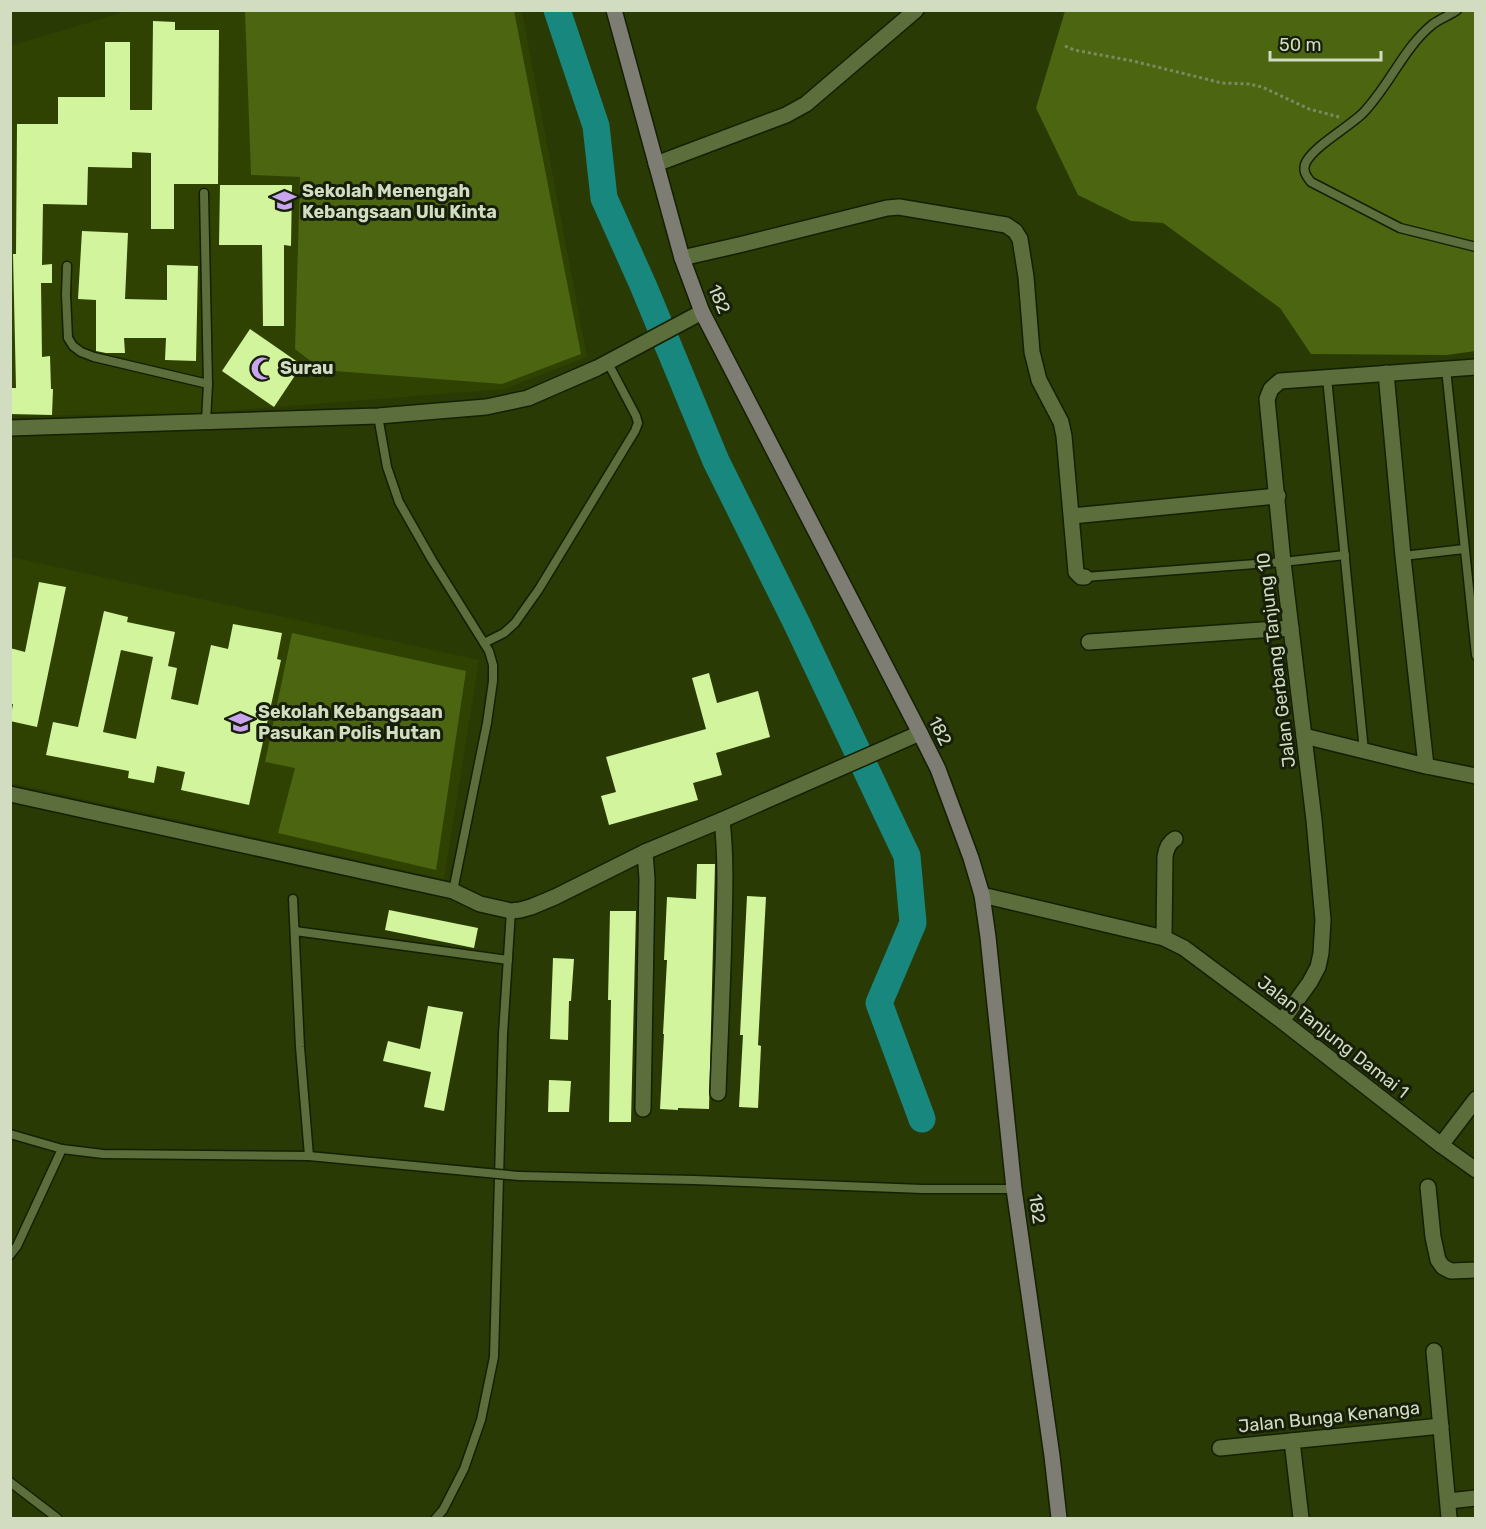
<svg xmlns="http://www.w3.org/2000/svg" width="1486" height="1529" font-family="Rubik,sans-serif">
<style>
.built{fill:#2f4202}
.green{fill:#4b6511}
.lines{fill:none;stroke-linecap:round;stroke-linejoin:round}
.river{stroke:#18877e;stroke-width:27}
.building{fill:#d2f49d;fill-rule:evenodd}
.lane-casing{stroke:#142000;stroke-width:11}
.street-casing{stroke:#142000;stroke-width:18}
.secondary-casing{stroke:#142000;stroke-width:18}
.path{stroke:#7c8961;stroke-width:3;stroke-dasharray:3 3;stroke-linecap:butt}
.lane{stroke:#5b6e3c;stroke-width:8}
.street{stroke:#5b6e3c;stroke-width:15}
.secondary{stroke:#7d7d74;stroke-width:15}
.lane-bridge-casing{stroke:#142000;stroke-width:11;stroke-linecap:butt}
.lane-bridge{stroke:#5b6e3c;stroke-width:8}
.labels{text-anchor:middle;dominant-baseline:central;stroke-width:6;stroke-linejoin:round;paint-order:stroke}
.poi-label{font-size:18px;font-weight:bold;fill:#d1dcc1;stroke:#171f0a;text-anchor:start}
.street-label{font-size:18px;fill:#d1dcc1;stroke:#171f0a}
</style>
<rect width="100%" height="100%" fill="#2a3a05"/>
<g class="built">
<path d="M127,11H522L587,357L505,389L201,413L11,416L10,46Z"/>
<path d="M11,557L479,660L444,879L11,783Z"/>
</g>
<g class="green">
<path d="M245,11H514L581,354L502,384L322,370L295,349L300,177L251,175Z"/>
<path d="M1065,11H1475V351L1447,355L1311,354L1280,308L1163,223L1131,221L1078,195L1036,108Z"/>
<path d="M292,633L466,671L436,870L278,833L295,768L265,762Z"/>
</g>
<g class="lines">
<path class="river" d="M557,10L596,126L604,198L643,285L716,461L796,622L907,856L913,923L879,1003L922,1119"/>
</g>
<g class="building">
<path d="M153,21L175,22V30H219L218,184H174V229H151V153L132,152V168L88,167L87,205L43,204L42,265L52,264V283H41L42,357L50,356L51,389H53L52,415L10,414V388H16L13,254H16L17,124H58V97H105V42H130V110H152Z"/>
<path d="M220,185H292L291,246L284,245V326H263L262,245H219Z"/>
<path d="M82,231L128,233L125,299L167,300V265L198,266L196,361L165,360L166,338H124L125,353H106L96,351V300L78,299Z"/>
<path d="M250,329L302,365L274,407L222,371Z"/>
<path d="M39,582L66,587L37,727L10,721L13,704H10V648L25,652Z"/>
<path d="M104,611L128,617L127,622L175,632L168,666L177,668L171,699L198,705L211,645L228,649L233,624L282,633L277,659L281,660L249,805L181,790L185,772L157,766L154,783L128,778L129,771L46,755L53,722L78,727ZM121,650L153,657L136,739L103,732Z"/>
<path d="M709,673L717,703L758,691L770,737L716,753L722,775L693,783L698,800L609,825L601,796L616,792L606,757L706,729L692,678Z"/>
<path d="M697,864H715L709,1109L678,1108V1110L660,1109L664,1034H663L667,960H664L667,897L696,899Z"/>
<path d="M747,896L766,897L758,1045L761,1046L758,1108L739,1107L743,1035H740Z"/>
<path d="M389,910L478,928L474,948L385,930Z"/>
<path d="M610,911H636L631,1122H609L611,1000H608Z"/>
<path d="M553,958L574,959L571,1001H569L568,1040L550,1039Z"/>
<path d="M428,1006L463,1012L444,1111L424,1107L431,1072L383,1061L388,1041L420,1049Z"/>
<path d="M549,1080L571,1081L569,1112H548Z"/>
</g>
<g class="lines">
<defs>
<g id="lane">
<path d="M1457,10C1450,15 1440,19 1433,24C1403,48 1389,87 1362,114C1347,128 1316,145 1306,162C1302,170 1306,176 1311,182L1400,228L1476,247"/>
<path d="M204,193L208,384L206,421"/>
<path d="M67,266L66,295L68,338L73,346L81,352L94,357L208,384"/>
<path d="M1446,369L1476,655"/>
<path d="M1327,378L1364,751"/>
<path d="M378,416L387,467L399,502L432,560L489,651L493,665V681L487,723L453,891"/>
<path d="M1403,556L1464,549"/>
<path d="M1085,577L1283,562L1345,555"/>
<path d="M484,643L504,633L515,623L539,589L635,431L638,423L636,416L608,363"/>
<path d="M293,899L300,1047L309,1156"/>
<path d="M295,931L508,960"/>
<path d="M10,1134L62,1149L103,1154L309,1156L477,1172"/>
<path d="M519,1176L694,1180L922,1189H1014"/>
<path d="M10,1255L17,1246L62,1149"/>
<path d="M10,1482L57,1518"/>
<path d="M436,1518L443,1510L464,1469L481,1420L494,1357L503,1034L511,911"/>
</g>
<g id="street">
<path d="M656,164L786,115L806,104L916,10"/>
<path d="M682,258L743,244L887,208L899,207L1006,225L1015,231L1020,239L1026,277L1032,352L1039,380L1061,422L1064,436L1076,572L1081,577H1085"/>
<path d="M1386,373L1403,556L1426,766"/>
<path d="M10,428L378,416L486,407L528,398L597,368L702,312"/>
<path d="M1072,516L1278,496"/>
<path d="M1089,642L1291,628"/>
<path d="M1304,736L1426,766L1476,776"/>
<path d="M10,794L453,891L480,904L511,911L520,910L531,907L555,897L645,852L722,820L920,733"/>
<path d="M982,895L1164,938L1184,948L1282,1021L1441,1145L1476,1170"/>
<path d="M1164,938L1165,857C1166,849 1168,843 1175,839"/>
<path d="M1282,1021L1310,982L1318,967L1321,953L1323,920L1314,820L1283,562L1267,399L1271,389L1280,381L1476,367"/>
<path d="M718,1093C720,1037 723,982 724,926C725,891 726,855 722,820"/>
<path d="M643,1109L647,879L645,852"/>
<path d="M1441,1145L1476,1099"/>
<path d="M1428,1187L1433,1237L1438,1260L1443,1267L1451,1271L1476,1270"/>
<path d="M1434,1351L1449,1518"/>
<path d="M1292,1441L1301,1518"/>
<path d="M1220,1448L1441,1426"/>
<path d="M1448,1501L1476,1498"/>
</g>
<path id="secondary" d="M614,10L682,258L702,312L920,733L938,769L971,858L982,895L988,937L1014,1189L1052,1456L1059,1518"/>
</defs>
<use href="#lane" class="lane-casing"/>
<use href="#street" class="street-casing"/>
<use href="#secondary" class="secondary-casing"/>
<path class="path" d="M1065,46L1074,50L1133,61L1222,83L1249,84L1262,87L1309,109L1339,117"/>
<use href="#lane" class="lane"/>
<use href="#street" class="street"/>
<use href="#secondary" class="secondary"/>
<defs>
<path id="lane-bridge" d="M477,1172L519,1176"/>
</defs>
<use href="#lane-bridge" class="lane-bridge-casing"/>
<use href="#lane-bridge" class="lane-bridge"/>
</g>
<defs>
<symbol id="school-bare" viewBox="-9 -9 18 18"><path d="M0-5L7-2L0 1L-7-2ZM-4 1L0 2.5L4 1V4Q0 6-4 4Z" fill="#c8a5ee" stroke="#171f0a" stroke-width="2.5" paint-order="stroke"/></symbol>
<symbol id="mosque-bare" viewBox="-9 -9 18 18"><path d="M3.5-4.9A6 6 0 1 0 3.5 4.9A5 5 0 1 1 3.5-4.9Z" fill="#c8a5ee" stroke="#171f0a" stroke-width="2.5" paint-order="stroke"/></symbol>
</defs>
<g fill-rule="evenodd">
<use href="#school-bare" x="268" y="184" width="33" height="33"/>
<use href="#mosque-bare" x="246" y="352" width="33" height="33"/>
<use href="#school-bare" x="224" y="706" width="33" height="33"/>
</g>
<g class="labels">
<g class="poi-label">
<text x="302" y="191">Sekolah Menengah<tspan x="302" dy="21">Kebangsaan Ulu Kinta</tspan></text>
<text x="280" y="368">Surau</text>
<text x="258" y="712">Sekolah Kebangsaan<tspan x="258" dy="21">Pasukan Polis Hutan</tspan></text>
</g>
<g class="street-label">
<text transform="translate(719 299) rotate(67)">182</text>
<text transform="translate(1276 660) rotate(-97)">Jalan Gerbang Tanjung 10</text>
<text transform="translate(940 731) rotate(64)">182</text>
<text transform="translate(1333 1037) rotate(38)">Jalan Tanjung Damai 1</text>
<text transform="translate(1037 1209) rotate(82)">182</text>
<text transform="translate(1329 1417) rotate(-6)">Jalan Bunga Kenanga</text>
</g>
</g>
<rect width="1486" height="1529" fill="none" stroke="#d1dcc1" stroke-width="24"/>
<path d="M1270 51v9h111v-9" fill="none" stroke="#d1dcc1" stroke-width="3"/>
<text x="1279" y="51" font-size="18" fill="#d1dcc1" stroke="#171f0a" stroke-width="4.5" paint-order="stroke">50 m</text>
</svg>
